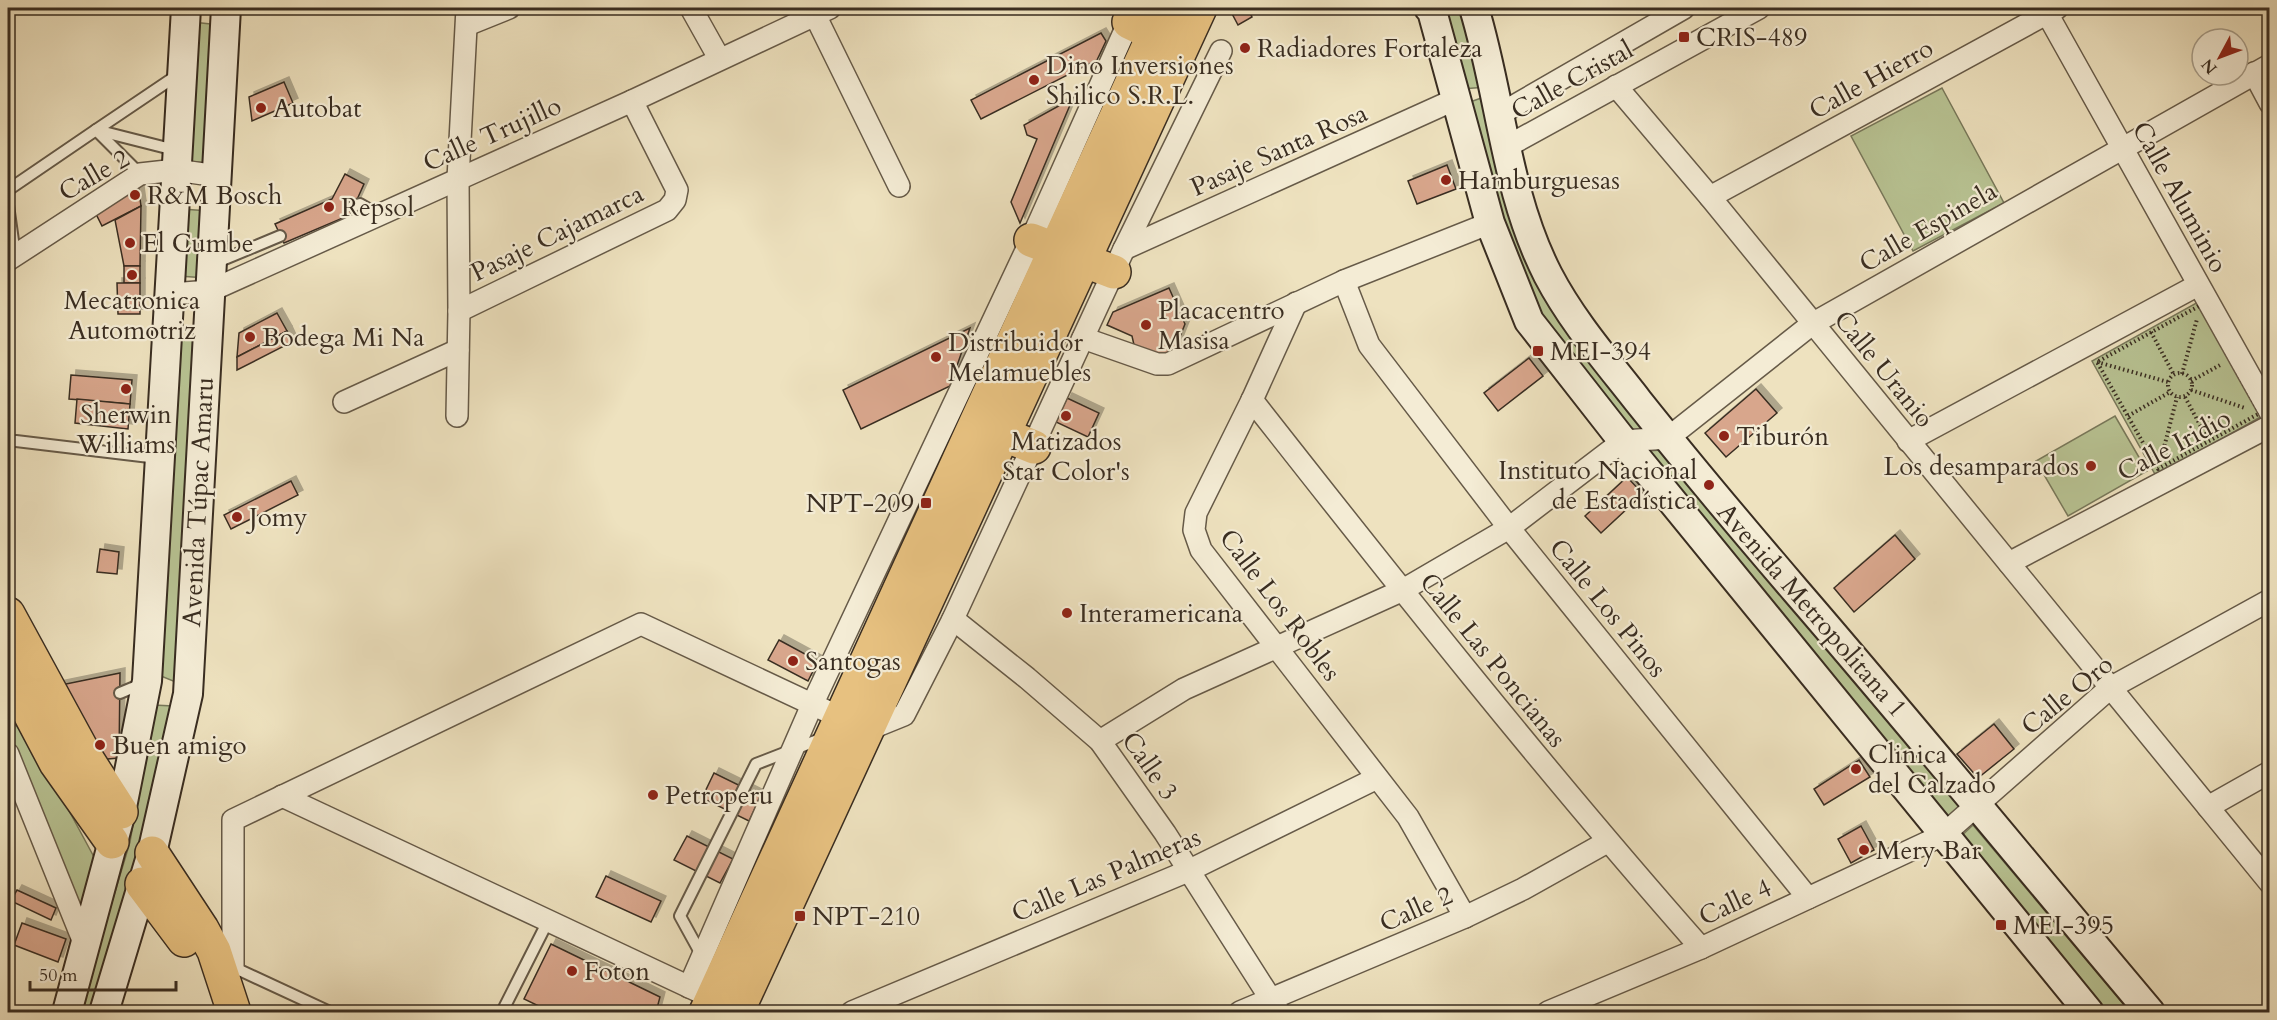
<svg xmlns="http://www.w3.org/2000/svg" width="2277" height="1020" font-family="Cardo,serif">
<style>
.green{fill:#b8c393;stroke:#78785a;stroke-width:1.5}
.building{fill:#d8a68c;stroke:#392d21;stroke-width:1.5;filter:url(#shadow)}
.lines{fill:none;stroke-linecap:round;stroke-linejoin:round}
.lane-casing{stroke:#665a48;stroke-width:14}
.street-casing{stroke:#665a48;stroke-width:24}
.secondary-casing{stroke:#392d21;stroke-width:32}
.primary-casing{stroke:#392d21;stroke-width:36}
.highway-casing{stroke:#392d21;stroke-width:36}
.path{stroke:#392d21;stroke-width:4;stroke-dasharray:1.5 3;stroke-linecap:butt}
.lane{stroke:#f4ecd5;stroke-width:10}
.street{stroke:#f4ecd5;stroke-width:21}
.secondary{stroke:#f4ecd5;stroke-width:28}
.primary{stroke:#e7c180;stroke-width:33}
.highway{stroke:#e7c180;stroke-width:33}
.poi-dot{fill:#8f2418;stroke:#f4ecd5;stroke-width:2}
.labels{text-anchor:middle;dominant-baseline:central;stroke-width:4.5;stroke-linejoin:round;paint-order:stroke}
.poi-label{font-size:26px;fill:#392d21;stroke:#f4ecd5;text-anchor:start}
.street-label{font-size:26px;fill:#392d21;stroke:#f4ecd5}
</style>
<defs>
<filter id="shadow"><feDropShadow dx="5" dy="-5" stdDeviation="0" flood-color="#0004"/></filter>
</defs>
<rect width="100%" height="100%" fill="#eee2bf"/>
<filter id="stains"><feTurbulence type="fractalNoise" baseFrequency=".00333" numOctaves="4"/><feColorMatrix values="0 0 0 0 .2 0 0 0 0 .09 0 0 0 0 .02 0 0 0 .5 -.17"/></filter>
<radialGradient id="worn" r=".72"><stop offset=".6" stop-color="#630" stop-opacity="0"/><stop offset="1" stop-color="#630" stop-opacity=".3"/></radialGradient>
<g class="green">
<path d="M1439,8H1463L1486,87L1462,89Z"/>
<path d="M192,22L220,25L212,163L183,161Z"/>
<path d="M1942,88L2004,203L1913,251L1851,136Z"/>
<path d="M1487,96L1512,206L1649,428L1626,431L1541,320L1499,216L1467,103Z"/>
<path d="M182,209L209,211L206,278L179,276Z"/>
<path d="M2200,301L2264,415L2156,476L2092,361Z"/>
<path d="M203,336L178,683L156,674L180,337Z"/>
<path d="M2115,416L2147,471L2068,516L2036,461Z"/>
<path d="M1664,450L1961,805L1943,821L1644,451Z"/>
<path d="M153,705L173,706L101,1012H79L130,842Z"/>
<path d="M10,719L33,744L94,857L81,912L8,732V723Z"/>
<path d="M1973,825L2130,1012H2099L1957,840Z"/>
</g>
<g class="building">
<path d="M1229,8H1247L1252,17L1238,25Z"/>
<path d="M1101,33L1106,41L1097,60L981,119L971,100Z"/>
<path d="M284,82L293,103L252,121L249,97Z"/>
<path d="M1073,98L1020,223L1011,202L1037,139L1027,135L1024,125Z"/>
<path d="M1447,165L1456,189L1417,204L1408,181Z"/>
<path d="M345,174L364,184L350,215L284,243L275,224L332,199Z"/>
<path d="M138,184L141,206L102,226L93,208Z"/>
<path d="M141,206L140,266H124L115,220Z"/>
<rect x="124" y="266" width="16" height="17"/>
<path d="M117,283H140V314H118Z"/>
<path d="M1169,288L1185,324L1173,354L1161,362L1134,345L1132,336L1107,325L1113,312Z"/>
<path d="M277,313L287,331L237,357L239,333Z"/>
<path d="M970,328L950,386L861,429L843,390Z"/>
<path d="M287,331L292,342L237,370V357Z"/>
<path d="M1529,358L1543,376L1498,411L1484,393Z"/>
<path d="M71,375L132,380L130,404L69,399Z"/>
<path d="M1756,389L1777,413L1726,457L1705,433Z"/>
<path d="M1067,398L1099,413L1088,437L1056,422Z"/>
<path d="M77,399L130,404L128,429L75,423Z"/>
<path d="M1627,477L1643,494L1601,533L1585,516Z"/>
<path d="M291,481L298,495L231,529L224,515Z"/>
<path d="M1895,535L1915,559L1854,612L1834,588Z"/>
<path d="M100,549L119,552L117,574L97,572Z"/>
<path d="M779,640L818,661L808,681L768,660Z"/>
<path d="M120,673L119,758L96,760L56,686Z"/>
<path d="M1994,724L2014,749L1978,778L1957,754Z"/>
<path d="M1859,760L1870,777L1824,805L1814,789Z"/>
<path d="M714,773L761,796L749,821L702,798Z"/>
<path d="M1861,826L1874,850L1851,863L1838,839Z"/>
<path d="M687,836L733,859L720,883L674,860Z"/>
<path d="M606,876L661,901L651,922L596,897Z"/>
<path d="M17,890L56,908L51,920L11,901Z"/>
<path d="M22,923L66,939L58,962L14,945Z"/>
<path d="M551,944L660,997L656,1012H551L524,999Z"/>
</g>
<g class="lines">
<defs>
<g id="lane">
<path d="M175,150L96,130L179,74"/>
<path d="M8,190L96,130L140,174"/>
<path d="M8,205L15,255"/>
<path d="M353,206L360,204L379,215"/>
<path d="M215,263L280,236"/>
<path d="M16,441L158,458"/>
<path d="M120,693L144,683"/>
<path d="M702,956L680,916L756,764L823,738"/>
<path d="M233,967L330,1012"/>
<path d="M502,1012L548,921"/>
</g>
<g id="street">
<path d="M691,8L719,58"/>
<path d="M2044,8L2270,412"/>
<path d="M815,15L899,186"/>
<path d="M467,25L509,8"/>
<path d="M2254,73L2270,103"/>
<path d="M1616,86L1710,197L2270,883"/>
<path d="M1500,114L1684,8"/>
<path d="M1506,147L1759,8"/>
<path d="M1710,197L2057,8"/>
<path d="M1124,249L1456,99"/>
<path d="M8,260L140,174L176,170L217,176"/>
<path d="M1344,281L1369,345L1509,528L1808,898"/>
<path d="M171,294L210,291L632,101L830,8"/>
<path d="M1296,303L1252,400L1196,513L1194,530L1201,550L1408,817L1465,917"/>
<path d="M459,311L667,210L675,200L677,190L632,101"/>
<path d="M1083,338L1157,364H1168L1344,281L1490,223"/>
<path d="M1252,400C1398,586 1545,771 1701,948"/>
<path d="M344,402L458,350"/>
<path d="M457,416L459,311L458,179L467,8"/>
<path d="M1908,441L2198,285"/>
<path d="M2009,563L2270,426"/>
<path d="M953,619L1027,678L1100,741L1165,833L1279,1012"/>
<path d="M1100,741L1184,689L1401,591L1509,528L1623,441L1668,438L1812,324L2270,65"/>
<path d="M8,754L85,945"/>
<path d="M282,796L700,992"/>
<path d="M2208,807L2270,772"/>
<path d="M222,973L233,967V820L641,624L867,730L904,715L953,619L1124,249L1221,51"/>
<path d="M689,987L812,705L1031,240L1134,10"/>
<path d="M852,1012L1188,871L1377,778"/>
<path d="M1240,1012L1465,917L1523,889L1607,842"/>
<path d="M1548,1012L1701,948L1943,835L2110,688L2270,600"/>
</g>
<g id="secondary">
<path d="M1429,8L1432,11L1490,223L1529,321L1623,441L2089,1012"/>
<path d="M1474,8C1501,96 1505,191 1548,275C1572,321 1606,360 1638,401C1689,465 1742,528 1796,591C1916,730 2032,872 2150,1012"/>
<path d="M67,1012L121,812L147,681L186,8"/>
<path d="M104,1012L152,853L188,694L226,8"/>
</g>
<g id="primary">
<path d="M8,614L87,759L121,812"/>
<path d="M8,672L56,763L112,842"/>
<path d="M152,853L202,929L214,951L234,1012"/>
<path d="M142,884L184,940"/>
</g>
<g id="highway">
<path d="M1129,22L1154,34"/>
<path d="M1031,240L1114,272"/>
<path d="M1005,435L1034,447"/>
<path d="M706,1012L1166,8"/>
<path d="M737,1012L1200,8"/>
</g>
</defs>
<use href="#lane" class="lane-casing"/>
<use href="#street" class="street-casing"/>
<use href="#secondary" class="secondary-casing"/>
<use href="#primary" class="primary-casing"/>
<use href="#highway" class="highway-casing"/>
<g class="path">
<path d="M2201,305L2260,413L2158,469L2097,362Z"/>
<path d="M2151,332L2174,375"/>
<path d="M2097,362L2168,382"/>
<circle cx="2180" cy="385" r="12"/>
<path d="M2182,374L2197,319"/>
<path d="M2191,381L2222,364"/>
<path d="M2191,390L2245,408"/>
<path d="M2185,397L2207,438"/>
<path d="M2128,416L2170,392"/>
<path d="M2160,463L2177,397"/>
</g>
<use href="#lane" class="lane"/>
<use href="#street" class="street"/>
<use href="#secondary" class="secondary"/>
<use href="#primary" class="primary"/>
<use href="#highway" class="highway"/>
</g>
<g class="poi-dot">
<rect x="1678" y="31" width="12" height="12" rx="3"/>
<circle cx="1245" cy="48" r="6"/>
<circle cx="1034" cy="80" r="6"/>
<circle cx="261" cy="108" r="6"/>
<circle cx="1446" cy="180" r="6"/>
<circle cx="135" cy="195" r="6"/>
<circle cx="329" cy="207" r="6"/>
<circle cx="130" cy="243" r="6"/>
<circle cx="132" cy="275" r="6"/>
<circle cx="1146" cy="325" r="6"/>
<circle cx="250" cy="337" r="6"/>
<rect x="1532" y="345" width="12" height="12" rx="3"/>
<circle cx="936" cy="357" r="6"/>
<circle cx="126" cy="389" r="6"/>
<circle cx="1066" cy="416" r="6"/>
<circle cx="1724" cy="436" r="6"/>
<circle cx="2091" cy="466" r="6"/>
<circle cx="1709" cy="485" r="6"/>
<rect x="920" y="497" width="12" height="12" rx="3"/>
<circle cx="237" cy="517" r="6"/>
<circle cx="1067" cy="613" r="6"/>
<circle cx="793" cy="661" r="6"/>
<circle cx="100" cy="745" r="6"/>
<circle cx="1856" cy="769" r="6"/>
<circle cx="653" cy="795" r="6"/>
<circle cx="1864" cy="850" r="6"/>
<rect x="794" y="910" width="12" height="12" rx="3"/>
<rect x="1995" y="919" width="12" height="12" rx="3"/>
<circle cx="572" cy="971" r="6"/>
</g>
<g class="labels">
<g class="poi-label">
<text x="1696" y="37">CRIS-489</text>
<text x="1257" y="48">Radiadores Fortaleza</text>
<text x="1046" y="65">Dino Inversiones<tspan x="1046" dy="30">Shilico S.R.L.</tspan></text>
<text x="273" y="108">Autobat</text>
<text x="1458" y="180">Hamburguesas</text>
<text x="147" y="195">R&amp;M Bosch</text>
<text x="341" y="207">Repsol</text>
<text x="142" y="243">El Cumbe</text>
<text x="132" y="300" text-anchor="middle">Mecatronica<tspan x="132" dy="30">Automotriz</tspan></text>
<text x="1158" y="310">Placacentro<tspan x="1158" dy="30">Masisa</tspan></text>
<text x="262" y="337">Bodega Mi Na</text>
<text x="948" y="342">Distribuidor<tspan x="948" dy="30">Melamuebles</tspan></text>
<text x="1550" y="351">MEI-394</text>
<text x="126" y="414" text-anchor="middle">Sherwin<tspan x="126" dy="30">Williams</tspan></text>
<text x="1736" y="436">Tiburón</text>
<text x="1066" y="441" text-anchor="middle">Matizados<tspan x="1066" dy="30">Star Color's</tspan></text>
<text x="2079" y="466" text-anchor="end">Los desamparados</text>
<text x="1697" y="470" text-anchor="end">Instituto Nacional<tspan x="1697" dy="30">de Estadística</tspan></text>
<text x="914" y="503" text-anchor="end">NPT-209</text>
<text x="249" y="517">Jomy</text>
<text x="1079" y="613">Interamericana</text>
<text x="805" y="661">Santogas</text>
<text x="112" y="745">Buen amigo</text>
<text x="1868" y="754">Clinica<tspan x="1868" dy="30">del Calzado</tspan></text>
<text x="665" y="795">Petroperu</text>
<text x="1876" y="850">Mery Bar</text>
<text x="812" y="916">NPT-210</text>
<text x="2013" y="925">MEI-395</text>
<text x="584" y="971">Foton</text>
</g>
<g class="street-label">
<text transform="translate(1871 79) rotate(-29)">Calle Hierro</text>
<text transform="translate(1572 80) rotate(-29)">Calle Cristal</text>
<text transform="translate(492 134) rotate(-24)">Calle Trujillo</text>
<text transform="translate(1279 150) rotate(-24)">Pasaje Santa Rosa</text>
<text transform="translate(94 175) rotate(-30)">Calle 2</text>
<text transform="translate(2180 197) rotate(61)">Calle Aluminio</text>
<text transform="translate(1928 227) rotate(-30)">Calle Espinela</text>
<text transform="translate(557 233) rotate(-26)">Pasaje Cajamarca</text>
<text transform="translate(1884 369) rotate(51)">Calle Uranio</text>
<text transform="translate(2174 445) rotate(-28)">Calle Iridio</text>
<text transform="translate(198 502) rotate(-87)">Avenida Túpac Amaru</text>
<text transform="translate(1280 605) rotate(53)">Calle Los Robles</text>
<text transform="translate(1608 608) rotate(51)">Calle Los Pinos</text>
<text transform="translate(1812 610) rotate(49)">Avenida Metropolitana 1</text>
<text transform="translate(1493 660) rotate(51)">Calle Las Poncianas</text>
<text transform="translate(2067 695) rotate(-39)">Calle Oro</text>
<text transform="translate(1150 766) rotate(55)">Calle 3</text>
<text transform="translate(1106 875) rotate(-23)">Calle Las Palmeras</text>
<text transform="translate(1735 902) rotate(-25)">Calle 4</text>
<text transform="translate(1416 909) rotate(-24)">Calle 2</text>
</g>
</g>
<rect width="2277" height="1020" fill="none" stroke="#eee2bf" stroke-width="30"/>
<rect x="9" y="9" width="2259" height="1002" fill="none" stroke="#392d21" stroke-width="3"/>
<rect x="15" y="15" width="2247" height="990" fill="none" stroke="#392d21" stroke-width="1.5"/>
<g transform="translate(2220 57) rotate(229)"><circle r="28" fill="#f4ecd5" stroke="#a9a08d" stroke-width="1.5"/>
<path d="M0-4.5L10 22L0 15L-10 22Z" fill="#8f2418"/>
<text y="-9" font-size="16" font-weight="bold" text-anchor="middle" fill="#392d21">N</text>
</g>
<path d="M30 981v9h146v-9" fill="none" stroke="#392d21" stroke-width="3"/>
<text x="39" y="981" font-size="18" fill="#392d21" stroke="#f4ecd5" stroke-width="4.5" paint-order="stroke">50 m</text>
<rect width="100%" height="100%" filter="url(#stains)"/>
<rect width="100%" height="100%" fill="url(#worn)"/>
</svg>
